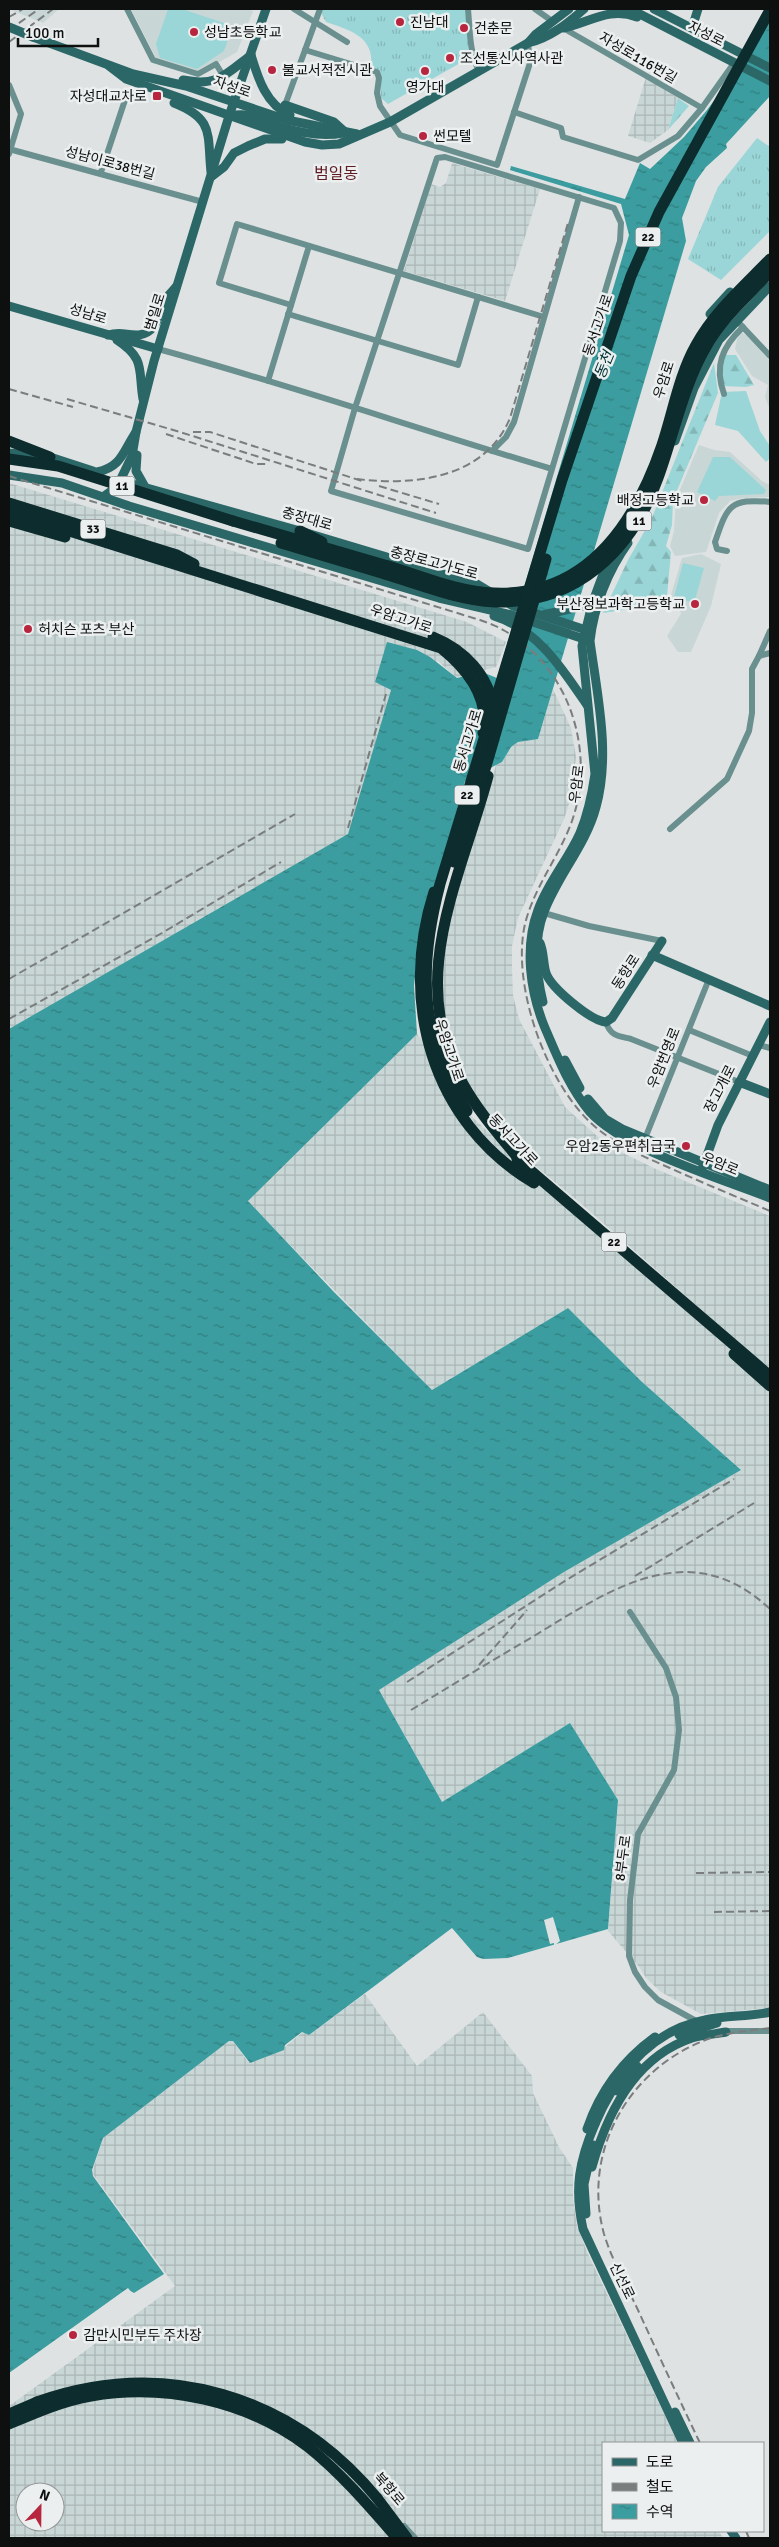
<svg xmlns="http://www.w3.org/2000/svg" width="779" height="2547" font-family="Signika,'Noto Sans KR',sans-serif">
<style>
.built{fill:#c9d6d6}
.industrial{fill:url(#industrial-grid);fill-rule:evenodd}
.grass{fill:url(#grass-tufts)}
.forest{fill:url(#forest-firs)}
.garden{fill:#9ad6d7}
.water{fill:url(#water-ripples)}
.pier{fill:#dee2e2}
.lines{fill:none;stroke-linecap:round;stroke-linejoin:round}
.street{stroke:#6a8f8f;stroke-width:6}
.secondary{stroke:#2c6768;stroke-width:9}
.highway{stroke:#0d2c2d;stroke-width:11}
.rail{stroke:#7a7d7d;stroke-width:2;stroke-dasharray:8 4;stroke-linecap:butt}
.secondary-bridge{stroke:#2c6768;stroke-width:9}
.highway-bridge{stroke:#0d2c2d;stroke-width:11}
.poi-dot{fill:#b7253e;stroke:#ebefef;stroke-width:2}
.labels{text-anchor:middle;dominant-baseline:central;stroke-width:5;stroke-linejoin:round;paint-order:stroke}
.shield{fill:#ebefef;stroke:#505252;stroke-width:1}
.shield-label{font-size:12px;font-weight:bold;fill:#0e0f0f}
.poi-label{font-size:14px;fill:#0e0f0f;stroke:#ebefef;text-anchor:start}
.street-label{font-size:14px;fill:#0e0f0f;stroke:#ebefef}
.water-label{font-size:15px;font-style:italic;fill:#033334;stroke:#ebefef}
.quarter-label{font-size:16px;fill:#5f1a22;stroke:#ebefef}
</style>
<defs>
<pattern id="industrial-grid" width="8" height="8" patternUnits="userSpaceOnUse" patternTransform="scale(1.25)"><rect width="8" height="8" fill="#c9d6d6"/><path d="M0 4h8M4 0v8" fill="none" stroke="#abb6b6"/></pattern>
<pattern id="grass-tufts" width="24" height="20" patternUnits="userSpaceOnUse" patternTransform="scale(1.25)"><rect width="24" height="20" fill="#9ad6d7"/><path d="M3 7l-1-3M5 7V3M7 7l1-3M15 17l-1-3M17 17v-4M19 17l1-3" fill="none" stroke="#84b6b7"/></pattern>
<pattern id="forest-firs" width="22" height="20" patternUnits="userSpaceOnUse" patternTransform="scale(1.25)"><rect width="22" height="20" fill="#9ad6d7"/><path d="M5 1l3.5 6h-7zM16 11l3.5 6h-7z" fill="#84b6b7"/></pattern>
<pattern id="water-ripples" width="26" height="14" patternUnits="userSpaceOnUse" patternTransform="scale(1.25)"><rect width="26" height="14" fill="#3b9d9f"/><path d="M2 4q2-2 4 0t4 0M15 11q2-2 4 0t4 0" fill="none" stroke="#307e80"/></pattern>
</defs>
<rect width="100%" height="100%" fill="#dee2e2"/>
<g class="built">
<path d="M13,9H59L43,23L11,10Z"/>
<path d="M131,9H247L253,11L237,52L198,74L158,62Z"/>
<path d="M741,332L746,335L770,361V410L765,397L768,385L752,376L735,349L738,335Z"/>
<path d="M699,445L714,450L730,452L762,481L770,485V497L743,498L730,501L719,513L706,552L675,556L670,546L674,531L676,499Z"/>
<path d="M701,554L721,564L711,606L691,652H678L667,636L681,614L678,602L673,600L671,595L682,558Z"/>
</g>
<g class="industrial">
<path d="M646,77L678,98L668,130L650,143L628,136Z"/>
<path d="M452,163L540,189L505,301L404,271L431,184L440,187L446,183Z"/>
<path d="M9,483L467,622L506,642L496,667L457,678L438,661L375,681L391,690L350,831L346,836L9,1030Z"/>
<path d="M553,689L571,728L576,757L571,798L564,819L518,918L512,946V968L513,995L519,1019L565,1107L597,1136L623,1153L656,1169L770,1216V1370L578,1201L517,1151L482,1109L455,1057L446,1025L440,975L447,924L496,765L502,762L511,747L518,742L538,738Z"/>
<path d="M417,1034L472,1100L464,1109L561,1202L770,1383V2008L701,2014L661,1992L646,1978L640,1968L608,1931L618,1800L570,1724L442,1802L379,1690L564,1572L741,1470L641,1381L568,1308L432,1390L249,1203V1199Z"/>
<path d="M365,1994L417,2066L483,2012L532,2076L533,2093L559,2147L573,2168V2199L577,2226L588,2254L678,2443H603V2531H719L723,2538H9V2406L175,2286L92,2173L103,2138L229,2041H233L248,2062L259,2060L285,2047L303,2032L309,2035ZM25,2492H55V2522H25Z"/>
</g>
<g class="grass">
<path d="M322,9H467L469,58L388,104L381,98L380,70L371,67C375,37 350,30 326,22L321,13Z"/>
<path d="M757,138L770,147V231L721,280L688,259L718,187Z"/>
</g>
<g class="forest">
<path d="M678,98L689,106L668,130Z"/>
<path d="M723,355H736L754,385L746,387L722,386Z"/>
<path d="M714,363L718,393L673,500L672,525L666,546L671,552L667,596L651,606L603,613L628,560L651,520Z"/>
</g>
<g class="garden">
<path d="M168,9H182L233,26L224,51L197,69L160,58L156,44Z"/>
<path d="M746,391L760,431L770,446V458L766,462L738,431L715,425L722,392Z"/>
<path d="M713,457H730L766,490L764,494L719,496L715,501L697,492Z"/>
<path d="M683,563L704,568L694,603L674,597Z"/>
</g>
<path class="water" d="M770,13V96L726,144L727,148L706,167L696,181L682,218L686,241L538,739L518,742L511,747L502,762L465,781L418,946L414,986L417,1034L248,1201L333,1291L432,1390L568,1308L641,1381L741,1470L564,1572L379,1690L442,1802L570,1723L618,1800L608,1929L508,1958L483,1959L477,1957L452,1928L309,2035L302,2032L285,2045L284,2050L250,2063L233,2041H229L103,2138L92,2170L93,2176L164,2274L134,2293L127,2289L9,2374V1029L348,834L391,690L375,682L387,642L417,650L430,657L457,678L482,672L497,678L629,235L621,204L510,170L511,166L625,199L640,163L650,169L684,137L707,110L736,71Z"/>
<g class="pier">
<path d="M553,1917L560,1941L554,1946V1943L550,1944L544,1920Z"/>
<path d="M128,2288L132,2293L130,2294L128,2291L9,2376V2373Z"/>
</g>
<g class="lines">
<g class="street">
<path d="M127,9L153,60L198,74L216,64L224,77"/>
<path d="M294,9L347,42"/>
<path d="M468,9C470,30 469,51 479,71"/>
<path d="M535,9L552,21"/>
<path d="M563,28L702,108"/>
<path d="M305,50L377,72L379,78L377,93L380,106L400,135L497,165L530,63L528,43"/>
<path d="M9,85L21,114L9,154"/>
<path d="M285,105L320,9"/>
<path d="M514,112L561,128L563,137L638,160L678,136L702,108L734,63"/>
<path d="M9,149L203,202"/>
<path d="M101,172L128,91"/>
<path d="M291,305L219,283L237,224L544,317"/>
<path d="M288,314L458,365L478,297"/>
<path d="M740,324L770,356"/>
<path d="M158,349C291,385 420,430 552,469L620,241L621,223L614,208L445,157L437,158L355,408L331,491L528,549L552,469"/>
<path d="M268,381L309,246"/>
<path d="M724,394C714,366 722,347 743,327"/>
<path d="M492,451L506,437L514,422L579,197"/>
<path d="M727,551L717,549L715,542C727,507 729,498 770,502"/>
<path d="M759,656L770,631"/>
<path d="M670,829L727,779L749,731L752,713V669L759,656L770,653"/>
<path d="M544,913L589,926L662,941"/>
<path d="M606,1022C610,1036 619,1036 631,1039L739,1082"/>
<path d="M689,1030L753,1056"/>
<path d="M759,1045L770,1048"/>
<path d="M644,1141L709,979"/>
<path d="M630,1612L666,1668L676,1697L679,1730L674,1770L638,1834L630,1900L629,1956L635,1972L645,1987L658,2000L698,2022"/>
<path d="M724,2031H770"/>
<path d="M404,2526L415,2538"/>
</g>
<g class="secondary">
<path d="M630,9L770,81"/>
<path d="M654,9L770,68"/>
<path d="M563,28C589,23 609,6 637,17"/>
<path d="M692,28L698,9"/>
<path d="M33,37L133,74L186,86L287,120L357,134"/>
<path d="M528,43L536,34L569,9"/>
<path d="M251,55C258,78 266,105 290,115"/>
<path d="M109,66L126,79L305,142L322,145L339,144L390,122L528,43C551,37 567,24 584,9"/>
<path d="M183,80C217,87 225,75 251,55"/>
<path d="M174,103C215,119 207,135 211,172"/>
<path d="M285,105L334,122L344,131"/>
<path d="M232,116C248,111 266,122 281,127C301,133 323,137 343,133"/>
<path d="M211,177L224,167L234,153L248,146L265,139H282"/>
<path d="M9,306L158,349"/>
<path d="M710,314L730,292"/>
<path d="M108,335C122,331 127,336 139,335C159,332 158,312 166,299C168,295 173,291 176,287"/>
<path d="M117,340C146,359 138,370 143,399"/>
<path d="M675,441L694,388L719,340L770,286"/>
<path d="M9,453L50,457L93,471"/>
<path d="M137,455L136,471L145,487"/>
<path d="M97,472C122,467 123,451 136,432"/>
<path d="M9,475L62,483L129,506L439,598L512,615L587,640"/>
<path d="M129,483L300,531L477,584L492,593"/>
<path d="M103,497L117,487L132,456L136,432L154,361L229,116L266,9"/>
<path d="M609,558L592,604L582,646L595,774C592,795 588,814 580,833C568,860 548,882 538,910C524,947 530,992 545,1028C558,1058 569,1087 590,1112C623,1149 722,1179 770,1198"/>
<path d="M505,601L513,606L589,631"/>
<path d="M543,615L592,604"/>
<path d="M494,616C538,630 562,668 587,705"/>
<path d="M540,943C544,952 543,963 546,973C551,988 591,1021 606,1022L612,1018L662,941"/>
<path d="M652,955L770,1006"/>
<path d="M543,1002C536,973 533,941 544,912C558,875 586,845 596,807C611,754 597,694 590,641C594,606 608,571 628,543"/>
<path d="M565,1060L580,1088"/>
<path d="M739,1082L770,1094"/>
<path d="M588,1099L605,1119L622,1129L770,1190"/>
<path d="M702,1169L718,1125L770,1022"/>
<path d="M595,2124C579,2161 574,2189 583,2229L683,2443"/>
<path d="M587,2129C600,2091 622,2061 655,2037"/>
<path d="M592,2167C607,2113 635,2057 692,2038C703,2035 715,2034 726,2032"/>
<path d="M586,2214L584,2184L593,2145"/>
<path d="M675,2412L690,2443"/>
<path d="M731,2531L736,2538"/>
</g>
<g class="highway">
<path d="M9,441L50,457"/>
<path d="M9,503L177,555L194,564"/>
<path d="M9,512L441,648C467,669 490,698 483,733"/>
<path d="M9,521L65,537"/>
<path d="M233,521L388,566"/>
<path d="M300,531L322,542"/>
<path d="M281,543L385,574"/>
<path d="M433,637C465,650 488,675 494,709"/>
<path d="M488,776C460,881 405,979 463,1084C479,1113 502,1138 522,1163"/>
<path d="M434,892C399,1001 431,1122 534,1183"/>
<path d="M517,1159L770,1376"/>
<path d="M734,1354L770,1386"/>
<path d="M9,2414L37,2402"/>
<path d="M9,2424C35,2413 62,2401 91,2396C165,2383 247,2401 307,2446C341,2473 369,2506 397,2538"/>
<path d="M377,2498L407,2538"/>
</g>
<g class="rail">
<path d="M9,17L23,9"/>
<path d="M9,30L39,9"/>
<path d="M9,42L53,9"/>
<path d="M9,389L73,407"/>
<path d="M67,399L180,432L436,513"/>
<path d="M193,432H210L362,481"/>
<path d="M166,434L256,464H266"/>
<path d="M9,476L480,620C488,623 497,626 505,631C570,668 596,752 572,821C559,857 534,887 525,924C511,985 546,1082 592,1124C614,1144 642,1156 670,1168C703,1183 737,1197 770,1211"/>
<path d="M357,479C413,486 485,479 510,418L568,223"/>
<path d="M379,486L439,504"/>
<path d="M348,828L386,694"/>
<path d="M9,979L295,814"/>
<path d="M9,1019L162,933L281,862"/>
<path d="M635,1576L754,1503"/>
<path d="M479,1665L527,1610"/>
<path d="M407,1682L568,1579L734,1479"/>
<path d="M411,1710C452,1685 493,1660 534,1636C611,1589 690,1534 770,1609"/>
<path d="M696,1873L770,1872"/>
<path d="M714,1912L770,1911"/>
<path d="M700,2443C679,2399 658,2354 638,2310C626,2285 612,2260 604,2234C581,2150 630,2066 711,2038C730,2032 750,2031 770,2028"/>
<path d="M746,2531L749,2538"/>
</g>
<g class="secondary-bridge">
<path d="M9,27L33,37"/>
<path d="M679,2035L717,2023"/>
<path d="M617,2091L637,2066"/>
<path d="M595,2124C616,2075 650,2031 705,2020C727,2015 749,2017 770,2012"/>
</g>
<g class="highway-bridge">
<path d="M9,459L58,466L233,521"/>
<path d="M388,566C422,576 458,592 494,593C587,597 635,524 662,445C673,412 679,375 696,345C714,312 744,286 770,259"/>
<path d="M385,574C420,585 458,600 495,602C576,604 632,551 658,478C673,437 684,384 706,347C722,318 748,296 770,272"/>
<path d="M454,862L487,763L546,559"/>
<path d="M467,1111C419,1036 418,968 440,884L562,480L631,276L659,212L770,10"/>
<path d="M37,2402C164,2357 292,2395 377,2498"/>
</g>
</g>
<g class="poi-dot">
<circle cx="400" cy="22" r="5"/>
<circle cx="464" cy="28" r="5"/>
<circle cx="194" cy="32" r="5"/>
<circle cx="450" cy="58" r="5"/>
<circle cx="272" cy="70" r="5"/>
<circle cx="425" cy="71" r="5"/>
<rect x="152" y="91" width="10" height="10" rx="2.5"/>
<circle cx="423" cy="136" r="5"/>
<circle cx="704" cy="500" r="5"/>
<circle cx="695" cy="604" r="5"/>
<circle cx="28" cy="629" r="5"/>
<circle cx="686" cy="1146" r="5"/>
<circle cx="73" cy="2335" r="5"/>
</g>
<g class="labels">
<g class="shield">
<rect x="635.5" y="227.5" width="25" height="19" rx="4"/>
<rect x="109.5" y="476.5" width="25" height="19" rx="4"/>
<rect x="626.5" y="511.5" width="25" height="19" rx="4"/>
<rect x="80.5" y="519.5" width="25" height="19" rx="4"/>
<rect x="454.5" y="785.5" width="25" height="19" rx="4"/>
<rect x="601.5" y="1232.5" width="25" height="19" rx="4"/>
</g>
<g class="shield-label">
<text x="648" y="237">22</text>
<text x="122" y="486">11</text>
<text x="639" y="521">11</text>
<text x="93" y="529">33</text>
<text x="467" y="795">22</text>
<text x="614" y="1242">22</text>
</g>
<g class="poi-label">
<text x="410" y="22">진남대</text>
<text x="474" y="28">건춘문</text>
<text x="204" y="32">성남초등학교</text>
<text x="460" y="58">조선통신사역사관</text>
<text x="282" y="70">불교서적전시관</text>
<text x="425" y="87" text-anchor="middle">영가대</text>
<text x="147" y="96" text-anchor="end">자성대교차로</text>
<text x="433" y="136">썬모텔</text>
<text x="694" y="500" text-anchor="end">배정고등학교</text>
<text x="685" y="604" text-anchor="end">부산정보과학고등학교</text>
<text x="38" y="629">허치슨 포츠 부산</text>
<text x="676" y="1146" text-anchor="end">우암2동우편취급국</text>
<text x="83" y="2335">감만시민부두 주차장</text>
</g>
<g class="street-label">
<text transform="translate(706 34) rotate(27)">자성로</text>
<text transform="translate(638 58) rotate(30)">자성로116번길</text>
<text transform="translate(232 87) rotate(19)">자성로</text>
<text transform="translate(110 163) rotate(15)">성남이로38번길</text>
<text transform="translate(155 312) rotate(-73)">범일로</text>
<text transform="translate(88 314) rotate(17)">성남로</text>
<text transform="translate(598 325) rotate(-71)">동서고가로</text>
<text transform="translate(664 380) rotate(-72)">우암로</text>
<text transform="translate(307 519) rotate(16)">충장대로</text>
<text transform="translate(434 563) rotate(15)">충장로고가도로</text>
<text transform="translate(401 619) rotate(18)">우암고가로</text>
<text transform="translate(468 741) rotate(-73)">동서고가로</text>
<text transform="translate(577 784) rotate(-83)">우암로</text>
<text transform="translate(626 972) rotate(-57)">동항로</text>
<text transform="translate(449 1050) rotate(72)">우암고가로</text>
<text transform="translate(664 1058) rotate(-68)">우암번영로</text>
<text transform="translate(720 1089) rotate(-63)">장고개로</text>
<text transform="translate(513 1140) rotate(47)">동서고가로</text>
<text transform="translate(720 1164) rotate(22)">우암로</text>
<text transform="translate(623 1858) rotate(-82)">8부두로</text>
<text transform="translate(622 2281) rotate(64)">신선로</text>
<text transform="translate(389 2489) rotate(49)">북항로</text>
</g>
<g class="water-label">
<text transform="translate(604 365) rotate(-68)">동천</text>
</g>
<g class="quarter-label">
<text x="336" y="174">범일동</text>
</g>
</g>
<rect width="779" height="2547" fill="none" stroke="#0e0f0f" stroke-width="20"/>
<rect x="602" y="2442" width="162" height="90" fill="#ebefef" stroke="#939595"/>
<rect x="612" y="2458" width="25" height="8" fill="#2c6768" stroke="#939595"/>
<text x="646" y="2467" font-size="15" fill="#0e0f0f">도로</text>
<rect x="612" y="2483" width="25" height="8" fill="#7a7d7d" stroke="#939595"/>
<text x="646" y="2492" font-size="15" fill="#0e0f0f">철도</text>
<rect x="612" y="2504" width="25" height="15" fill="url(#water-ripples)" stroke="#939595"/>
<text x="646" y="2517" font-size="15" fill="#0e0f0f">수역</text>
<g transform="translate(40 2507) rotate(22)"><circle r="24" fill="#ebefef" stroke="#939595"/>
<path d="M0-4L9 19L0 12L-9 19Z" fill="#b7253e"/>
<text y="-8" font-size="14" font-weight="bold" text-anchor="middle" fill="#0e0f0f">N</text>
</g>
<path d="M18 38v8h80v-8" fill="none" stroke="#0e0f0f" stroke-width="2.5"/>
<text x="25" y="38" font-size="15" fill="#0e0f0f" stroke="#ebefef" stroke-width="4" paint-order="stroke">100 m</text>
</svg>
